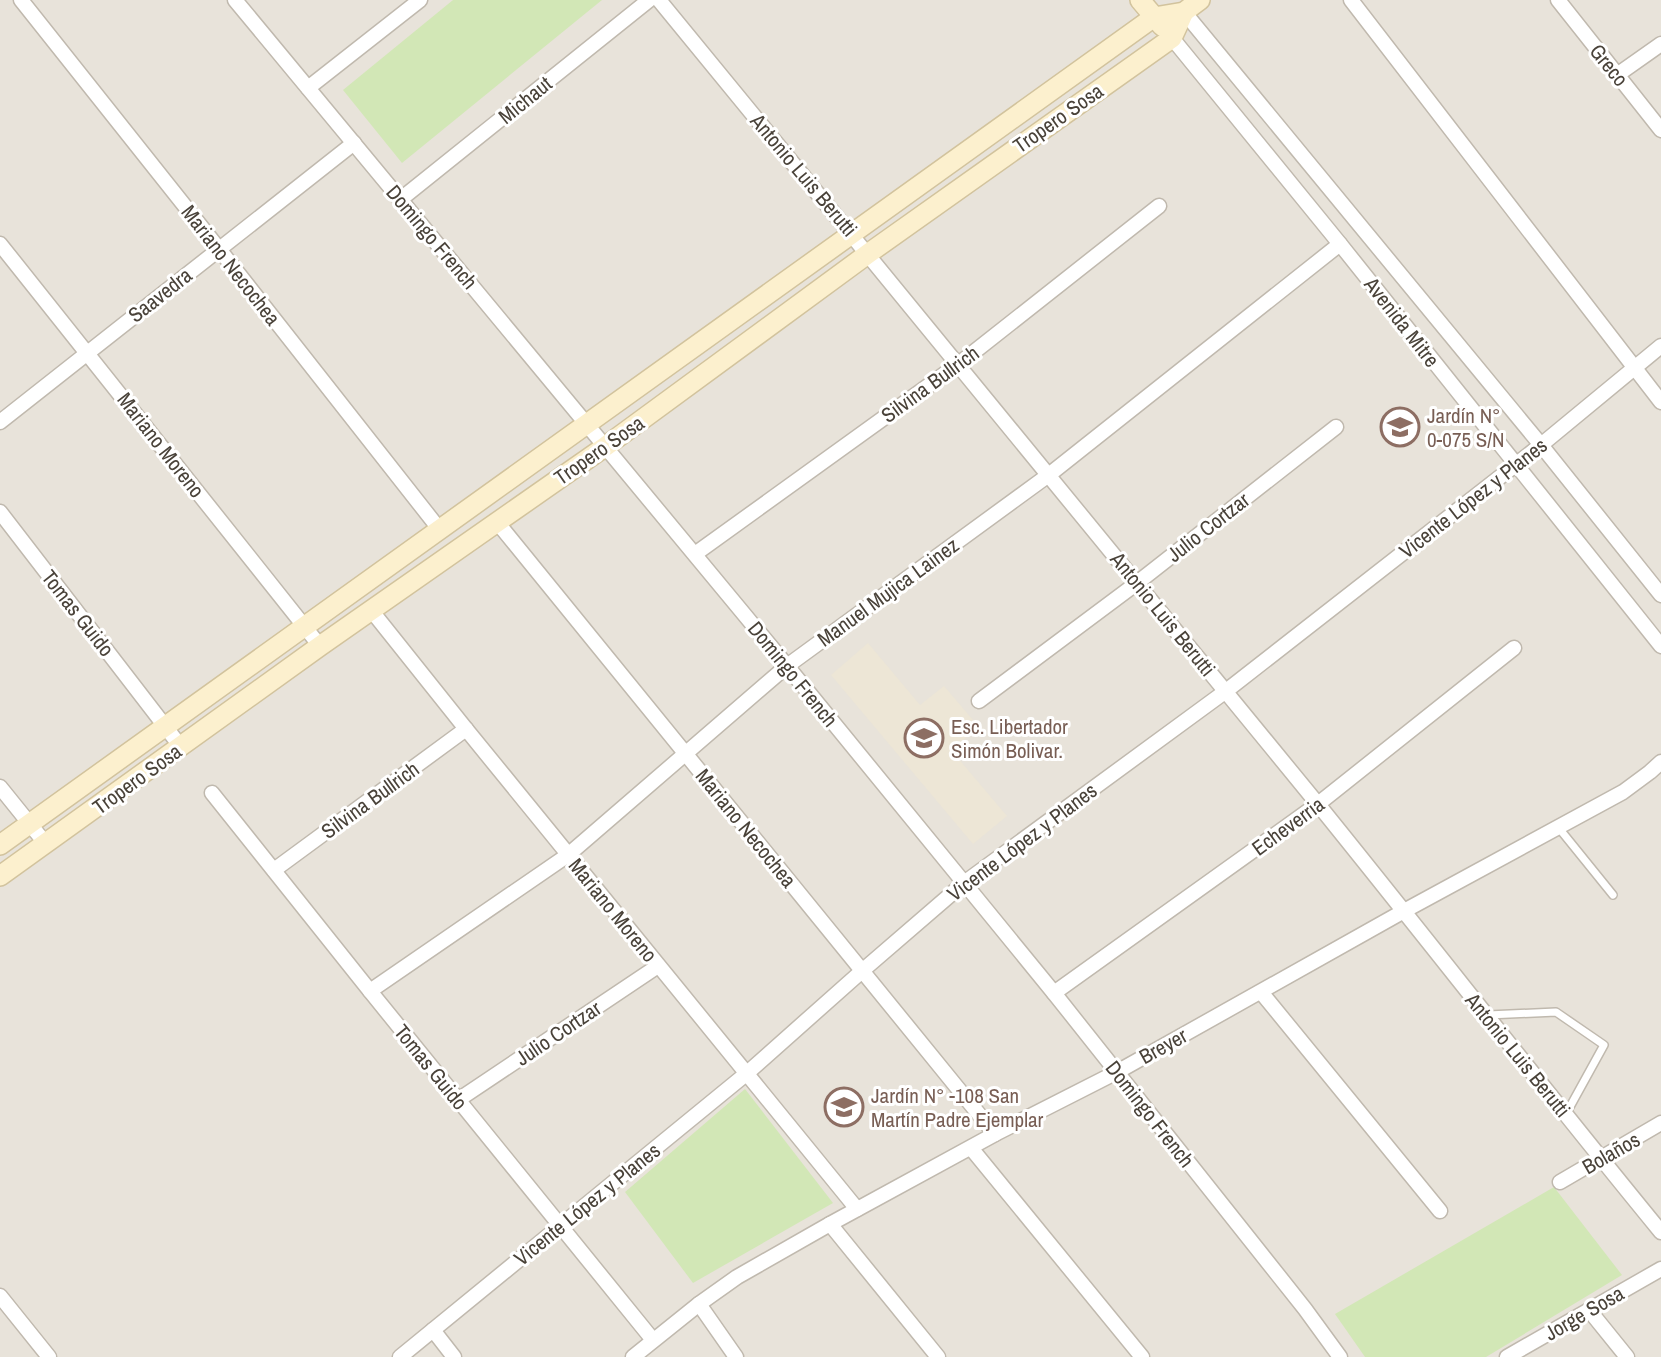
<svg xmlns="http://www.w3.org/2000/svg" width="1661" height="1357" font-family="'Archivo Narrow',sans-serif">
<style>
.residential{fill:#e8e3da}
.education{fill:#ede6d6}
.green{fill:#d2e7b6}
.lines{fill:none;stroke-linecap:round;stroke-linejoin:round}
.lane-casing{stroke:#c0b9ae;stroke-width:10}
.street-casing{stroke:#c0b9ae;stroke-width:17}
.secondary-casing{stroke:#d2c39d;stroke-width:22}
.lane{stroke:#fff;stroke-width:7}
.street{stroke:#fff;stroke-width:14}
.secondary{stroke:#fcf0ce;stroke-width:19}
.labels{text-anchor:middle;dominant-baseline:central;stroke-width:6;stroke-linejoin:round;paint-order:stroke}
.street-label{font-size:21px;fill:#494239;stroke:#fff}
.education-label{font-size:21px;fill:#785e54;stroke:#fff;text-anchor:start}
</style>
<rect width="100%" height="100%" fill="#f5f2eb"/>
<rect class="residential" x="0" y="0" width="1661" height="1357"/>
<path class="education" d="M868,643L920,705L944,686L979,727L951,750L1007,816L973,844L831,675Z"/>
<g class="green">
<path d="M453,0H602L402,163L343,90Z"/>
<path d="M745,1089L833,1203L693,1283L625,1192Z"/>
<path d="M1554,1187L1622,1275L1486,1357H1365L1335,1314Z"/>
</g>
<g class="lines">
<defs>
<g id="lane">
<path d="M1558,827L1613,895"/>
<path d="M1488,1015L1556,1012L1604,1045L1566,1114"/>
</g>
<g id="street">
<path d="M21,0L219,249L440,530"/>
<path d="M235,0L787,666L1054,993L1305,1309L1340,1357"/>
<path d="M659,0C881,268 1102,537 1321,808C1435,949 1546,1092 1661,1232"/>
<path d="M1351,0L1661,402"/>
<path d="M1558,0L1661,130"/>
<path d="M1184,12L1541,445L1661,595"/>
<path d="M1172,38L1340,244L1661,646"/>
<path d="M1617,75L1661,44"/>
<path d="M308,88L420,0"/>
<path d="M401,199L649,0"/>
<path d="M0,244L320,646"/>
<path d="M0,422L354,143"/>
<path d="M0,512L181,747"/>
<path d="M497,522L995,1134"/>
<path d="M695,554L960,363L1159,206"/>
<path d="M371,610L466,729L857,1209"/>
<path d="M979,701L1137,583L1336,427"/>
<path d="M0,787L46,844"/>
<path d="M212,793L370,991L653,1340"/>
<path d="M274,870L466,729"/>
<path d="M370,991L568,855L787,666L1050,474L1340,244"/>
<path d="M1261,992L1440,1211"/>
<path d="M1054,993L1318,804L1514,648"/>
<path d="M458,1100L658,966"/>
<path d="M971,1148L1142,1357"/>
<path d="M1560,1182L1661,1123"/>
<path d="M830,1224L938,1357"/>
<path d="M0,1296L49,1357"/>
<path d="M699,1304L736,1357"/>
<path d="M1589,1310L1627,1357"/>
<path d="M433,1330L454,1357"/>
<path d="M400,1357L746,1074L862,971L964,883L1226,691L1541,445L1661,346"/>
<path d="M633,1357L699,1304L737,1277L830,1224L995,1134L1117,1072L1404,911L1623,792L1650,772L1661,762"/>
<path d="M1507,1357L1661,1269"/>
</g>
<g id="secondary">
<path d="M1140,0L1162,26"/>
<path d="M0,845L1154,17L1184,12L1200,0"/>
<path d="M0,876L320,646L606,446L869,253L1172,38L1184,12"/>
</g>
</defs>
<use href="#lane" class="lane-casing"/>
<use href="#street" class="street-casing"/>
<use href="#secondary" class="secondary-casing"/>
<use href="#lane" class="lane"/>
<use href="#street" class="street"/>
<use href="#secondary" class="secondary"/>
</g>
<defs>
<symbol id="school-ring" viewBox="-11 -11 22 22"><circle r="9.5" fill="#fff" stroke="#8d6e63" stroke-width="1.5"/><path d="M0-5L7-2L0 1L-7-2ZM-4 1L0 2.5L4 1V4Q0 6-4 4Z" fill="#8d6e63"/></symbol>
</defs>
<g fill-rule="evenodd">
<use href="#school-ring" x="1378" y="405" width="44" height="44"/>
<use href="#school-ring" x="902" y="716" width="44" height="44"/>
<use href="#school-ring" x="822" y="1085" width="44" height="44"/>
</g>
<g class="labels">
<g class="street-label">
<text transform="translate(1609 65) rotate(51)">Greco</text>
<text transform="translate(525 100) rotate(-39)">Michaut</text>
<text transform="translate(1058 118) rotate(-35)">Tropero Sosa</text>
<text transform="translate(804 175) rotate(50)">Antonio Luis Berutti</text>
<text transform="translate(432 237) rotate(50)">Domingo French</text>
<text transform="translate(231 265) rotate(52)">Mariano Necochea</text>
<text transform="translate(160 295) rotate(-38)">Saavedra</text>
<text transform="translate(1402 322) rotate(52)">Avenida Mitre</text>
<text transform="translate(930 384) rotate(-36)">Silvina Bullrich</text>
<text transform="translate(161 445) rotate(52)">Mariano Moreno</text>
<text transform="translate(599 450) rotate(-35)">Tropero Sosa</text>
<text transform="translate(1473 498) rotate(-38)">Vicente López y Planes</text>
<text transform="translate(1208 527) rotate(-38)">Julio Cortzar</text>
<text transform="translate(888 592) rotate(-36)">Manuel Mujica Lainez</text>
<text transform="translate(78 613) rotate(52)">Tomas Guido</text>
<text transform="translate(1163 614) rotate(51)">Antonio Luis Berutti</text>
<text transform="translate(793 674) rotate(51)">Domingo French</text>
<text transform="translate(137 779) rotate(-36)">Tropero Sosa</text>
<text transform="translate(370 800) rotate(-36)">Silvina Bullrich</text>
<text transform="translate(1288 826) rotate(-36)">Echeverria</text>
<text transform="translate(746 828) rotate(51)">Mariano Necochea</text>
<text transform="translate(1022 842) rotate(-37)">Vicente López y Planes</text>
<text transform="translate(613 910) rotate(51)">Mariano Moreno</text>
<text transform="translate(558 1033) rotate(-34)">Julio Cortzar</text>
<text transform="translate(1163 1046) rotate(-29)">Breyer</text>
<text transform="translate(1518 1055) rotate(51)">Antonio Luis Berutti</text>
<text transform="translate(431 1067) rotate(51)">Tomas Guido</text>
<text transform="translate(1150 1114) rotate(52)">Domingo French</text>
<text transform="translate(1611 1153) rotate(-30)">Bolaños</text>
<text transform="translate(587 1204) rotate(-39)">Vicente López y Planes</text>
<text transform="translate(1584 1313) rotate(-30)">Jorge Sosa</text>
</g>
<g class="education-label">
<text x="1427" y="415">Jardín N°<tspan x="1427" dy="24">0-075 S/N</tspan></text>
<text x="951" y="726">Esc. Libertador<tspan x="951" dy="24">Simón Bolivar.</tspan></text>
<text x="871" y="1095">Jardín N° -108 San<tspan x="871" dy="24">Martín Padre Ejemplar</tspan></text>
</g>
</g>
</svg>
